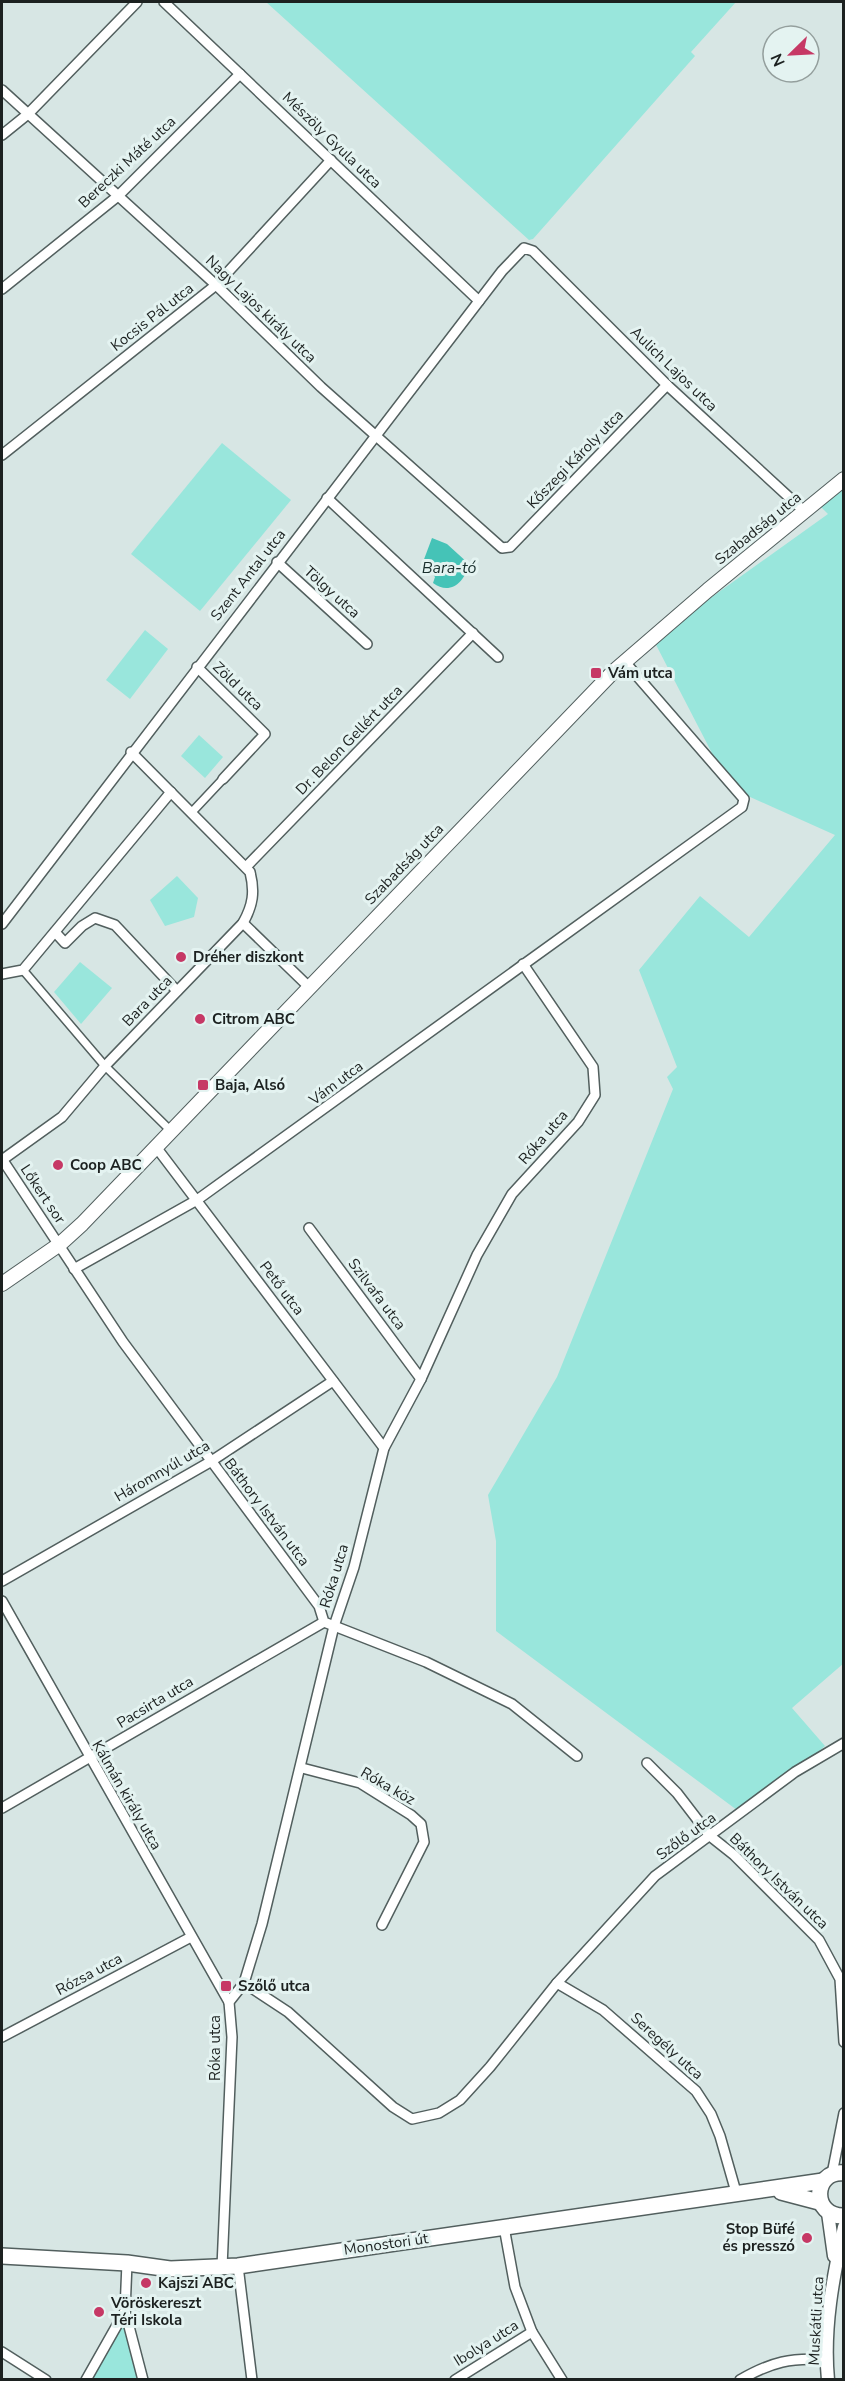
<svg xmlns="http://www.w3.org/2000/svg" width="845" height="2381" font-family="'Nunito Sans',sans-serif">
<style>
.green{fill:#99e6dc}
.water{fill:#45c3b7}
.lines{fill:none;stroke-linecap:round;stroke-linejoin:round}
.pedestrian-casing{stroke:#525f5e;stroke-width:10}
.minor-casing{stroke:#525f5e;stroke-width:12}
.tertiary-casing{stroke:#525f5e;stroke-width:15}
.secondary-casing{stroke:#525f5e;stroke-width:16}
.primary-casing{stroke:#525f5e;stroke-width:18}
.pedestrian{stroke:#fff;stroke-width:7}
.minor{stroke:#fff;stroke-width:9}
.tertiary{stroke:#fff;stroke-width:12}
.secondary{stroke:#fff;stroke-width:14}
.primary{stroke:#fff;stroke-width:15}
.poi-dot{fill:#c63865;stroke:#e4f3f1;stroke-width:2}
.labels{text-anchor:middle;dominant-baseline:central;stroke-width:6;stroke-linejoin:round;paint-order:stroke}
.street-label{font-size:15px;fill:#1c2120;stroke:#e4f3f1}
.poi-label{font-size:15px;font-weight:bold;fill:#1c2120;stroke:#e4f3f1;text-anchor:start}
.water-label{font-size:16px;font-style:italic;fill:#1a302e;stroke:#e4f3f1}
</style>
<rect width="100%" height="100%" fill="#d7e6e4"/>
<g class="green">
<path d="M266,2H736L691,52L695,56L533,239L529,240Z"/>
<path d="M222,443L291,500L200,611L131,554Z"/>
<path d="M843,487L844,1663L792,1708L825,1746L745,1816L496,1631V1541L488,1495L557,1377L673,1089L667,1077L677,1067L639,970L700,896L749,937L835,835L730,788L653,639L828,514L820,506Z"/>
<path d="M145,630L168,649L130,699L106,680Z"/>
<path d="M199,735L223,757L205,778L181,756Z"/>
<path d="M177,876L198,898L194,917L165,926L150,900Z"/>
<path d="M80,962L112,988L81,1024L54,992Z"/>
<path d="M124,2321L143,2379L91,2380Z"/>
</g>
<path class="water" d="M432,538L447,544L469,564C465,582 450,596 433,583L435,577L432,573H424L420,570Z"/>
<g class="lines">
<defs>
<g id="pedestrian">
<path d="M192,812L223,779"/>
<path d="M23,970L105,1066L171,1131"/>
</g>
<g id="minor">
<path d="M164,2L479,301"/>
<path d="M2,90L216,285L321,387L502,548L510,547L667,385"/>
<path d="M2,135L28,114L137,2"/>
<path d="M2,289L118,196L240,74"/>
<path d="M2,455L216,285L331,160"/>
<path d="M327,498L498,657"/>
<path d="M277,562L367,644"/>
<path d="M197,667L265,734L223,779"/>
<path d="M246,867L473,633"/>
<path d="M243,923L309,987"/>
<path d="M2,924L502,271L524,248L533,251L667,385L804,511"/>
<path d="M55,932L65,943L82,926L95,918L115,925L177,991"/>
<path d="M2,974L23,970L171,792"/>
<path d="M156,1147L384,1448"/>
<path d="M2,1159L123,1342L319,1606L324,1622L426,1662L512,1704L577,1756"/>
<path d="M2,1160L62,1117L105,1066L243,923C253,905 255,892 250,872L131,752"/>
<path d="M309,1228L421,1379"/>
<path d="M74,1269L197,1200L742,807L744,799L624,661"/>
<path d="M2,1581L210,1462L333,1381"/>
<path d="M2,1601L229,2002"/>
<path d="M647,1763L677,1793L710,1836L734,1855L819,1940L840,1979L844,2042"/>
<path d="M302,1768L360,1783L411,1815L421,1824L424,1842L382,1925"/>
<path d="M2,1808L324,1622"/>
<path d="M244,1983L288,2012L393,2107L412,2119L439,2113L460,2100L490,2067L557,1983L655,1876L795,1772L844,1743"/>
<path d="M557,1983L603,2010L696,2091L711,2114L720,2136L736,2192"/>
<path d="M2,2037L191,1937"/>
<path d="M832,2174L844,2113"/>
<path d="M504,2227L515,2287L532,2332L562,2380"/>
<path d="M127,2263L125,2311L143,2380"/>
<path d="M238,2266L252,2380"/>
<path d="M222,2267L232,2037L229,2002L244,1983L262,1924L334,1626L354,1567L384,1448L421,1379L477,1255L512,1194L578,1122L595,1095L593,1067L523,964"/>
<path d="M2,2352L46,2380"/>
<path d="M86,2380L125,2311"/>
<path d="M455,2380L532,2332"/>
<path d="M740,2380C771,2362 792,2357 826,2360"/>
</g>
<g id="tertiary">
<path d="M828,2213L834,2256"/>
<path d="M828,2380C823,2329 833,2277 844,2227"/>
</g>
<path id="secondary" d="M2,1284L60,1244L82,1224L613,672L708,590L844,479"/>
<g id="primary">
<path d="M844,2173C812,2170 811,2217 844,2216"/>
<path d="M781,2192L819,2202"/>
<path d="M2,2256L127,2263L170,2269L238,2266L823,2181"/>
</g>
</defs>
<use href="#pedestrian" class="pedestrian-casing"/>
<use href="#minor" class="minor-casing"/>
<use href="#tertiary" class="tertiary-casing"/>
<use href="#secondary" class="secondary-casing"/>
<use href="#primary" class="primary-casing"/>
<use href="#pedestrian" class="pedestrian"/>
<use href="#minor" class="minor"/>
<use href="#tertiary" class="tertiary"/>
<use href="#secondary" class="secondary"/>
<use href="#primary" class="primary"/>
</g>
<g class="poi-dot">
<rect x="590" y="667" width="12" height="12" rx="3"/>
<circle cx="181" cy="957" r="6"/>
<circle cx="200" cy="1019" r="6"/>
<rect x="197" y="1079" width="12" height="12" rx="3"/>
<circle cx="58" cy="1165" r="6"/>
<rect x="220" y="1980" width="12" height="12" rx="3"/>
<circle cx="807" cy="2238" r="6"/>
<circle cx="146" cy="2283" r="6"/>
<circle cx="99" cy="2312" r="6"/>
</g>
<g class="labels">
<g class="street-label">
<text transform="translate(332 140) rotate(44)">Mészöly Gyula utca</text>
<text transform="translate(127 162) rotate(-43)">Bereczki Máté utca</text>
<text transform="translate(261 309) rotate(44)">Nagy Lajos király utca</text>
<text transform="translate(152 317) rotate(-38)">Kocsis Pál utca</text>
<text transform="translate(674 369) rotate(44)">Aulich Lajos utca</text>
<text transform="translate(575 459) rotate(-46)">Kőszegi Károly utca</text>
<text transform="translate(758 528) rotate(-39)">Szabadság utca</text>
<text transform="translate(248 575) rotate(-52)">Szent Antal utca</text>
<text transform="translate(332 592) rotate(42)">Tölgy utca</text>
<text transform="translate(238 686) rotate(44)">Zöld utca</text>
<text transform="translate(349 740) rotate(-46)">Dr. Belon Gellért utca</text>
<text transform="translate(404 864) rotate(-46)">Szabadság utca</text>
<text transform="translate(147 1001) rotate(-46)">Bara utca</text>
<text transform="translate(336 1083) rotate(-37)">Vám utca</text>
<text transform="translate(543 1137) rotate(-49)">Róka utca</text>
<text transform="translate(43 1194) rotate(56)">Lőkert sor</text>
<text transform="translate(282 1288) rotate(53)">Pető utca</text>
<text transform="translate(377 1294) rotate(53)">Szilvafa utca</text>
<text transform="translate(162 1471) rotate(-30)">Háromnyúl utca</text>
<text transform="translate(267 1512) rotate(53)">Báthory István utca</text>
<text transform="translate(334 1576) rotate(-73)">Róka utca</text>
<text transform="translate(155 1702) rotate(-31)">Pacsirta utca</text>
<text transform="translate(388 1786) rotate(30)">Róka köz</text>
<text transform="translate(127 1795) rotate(60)">Kálmán király utca</text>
<text transform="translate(686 1836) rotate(-36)">Szőlő utca</text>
<text transform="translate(779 1881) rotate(44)">Báthory István utca</text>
<text transform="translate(89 1974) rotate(-28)">Rózsa utca</text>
<text transform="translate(667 2046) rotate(42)">Seregély utca</text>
<text transform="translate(215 2048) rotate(-90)">Róka utca</text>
<text transform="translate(386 2244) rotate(-8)">Monostori út</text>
<text transform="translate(816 2321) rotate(-87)">Muskátli utca</text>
<text transform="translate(486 2343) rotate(-32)">Ibolya utca</text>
</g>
<g class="poi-label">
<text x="608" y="673">Vám utca</text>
<text x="193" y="957">Dréher diszkont</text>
<text x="212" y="1019">Citrom ABC</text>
<text x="215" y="1085">Baja, Alsó</text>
<text x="70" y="1165">Coop ABC</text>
<text x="238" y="1986">Szőlő utca</text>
<text x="795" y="2229" text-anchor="end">Stop Büfé<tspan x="795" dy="17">és presszó</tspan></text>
<text x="158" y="2283">Kajszi ABC</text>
<text x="111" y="2303">Vöröskereszt<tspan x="111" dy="17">Téri Iskola</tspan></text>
</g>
<g class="water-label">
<text x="449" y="568">Bara-tó</text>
</g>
</g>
<rect width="845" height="2381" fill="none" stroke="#1c2120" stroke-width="6"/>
<g transform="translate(791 54) rotate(246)"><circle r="28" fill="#e4f3f1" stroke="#949f9d" stroke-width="1.5"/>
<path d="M0-4.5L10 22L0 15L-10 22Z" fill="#c63865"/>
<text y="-9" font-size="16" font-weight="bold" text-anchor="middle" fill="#1c2120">N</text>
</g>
</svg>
